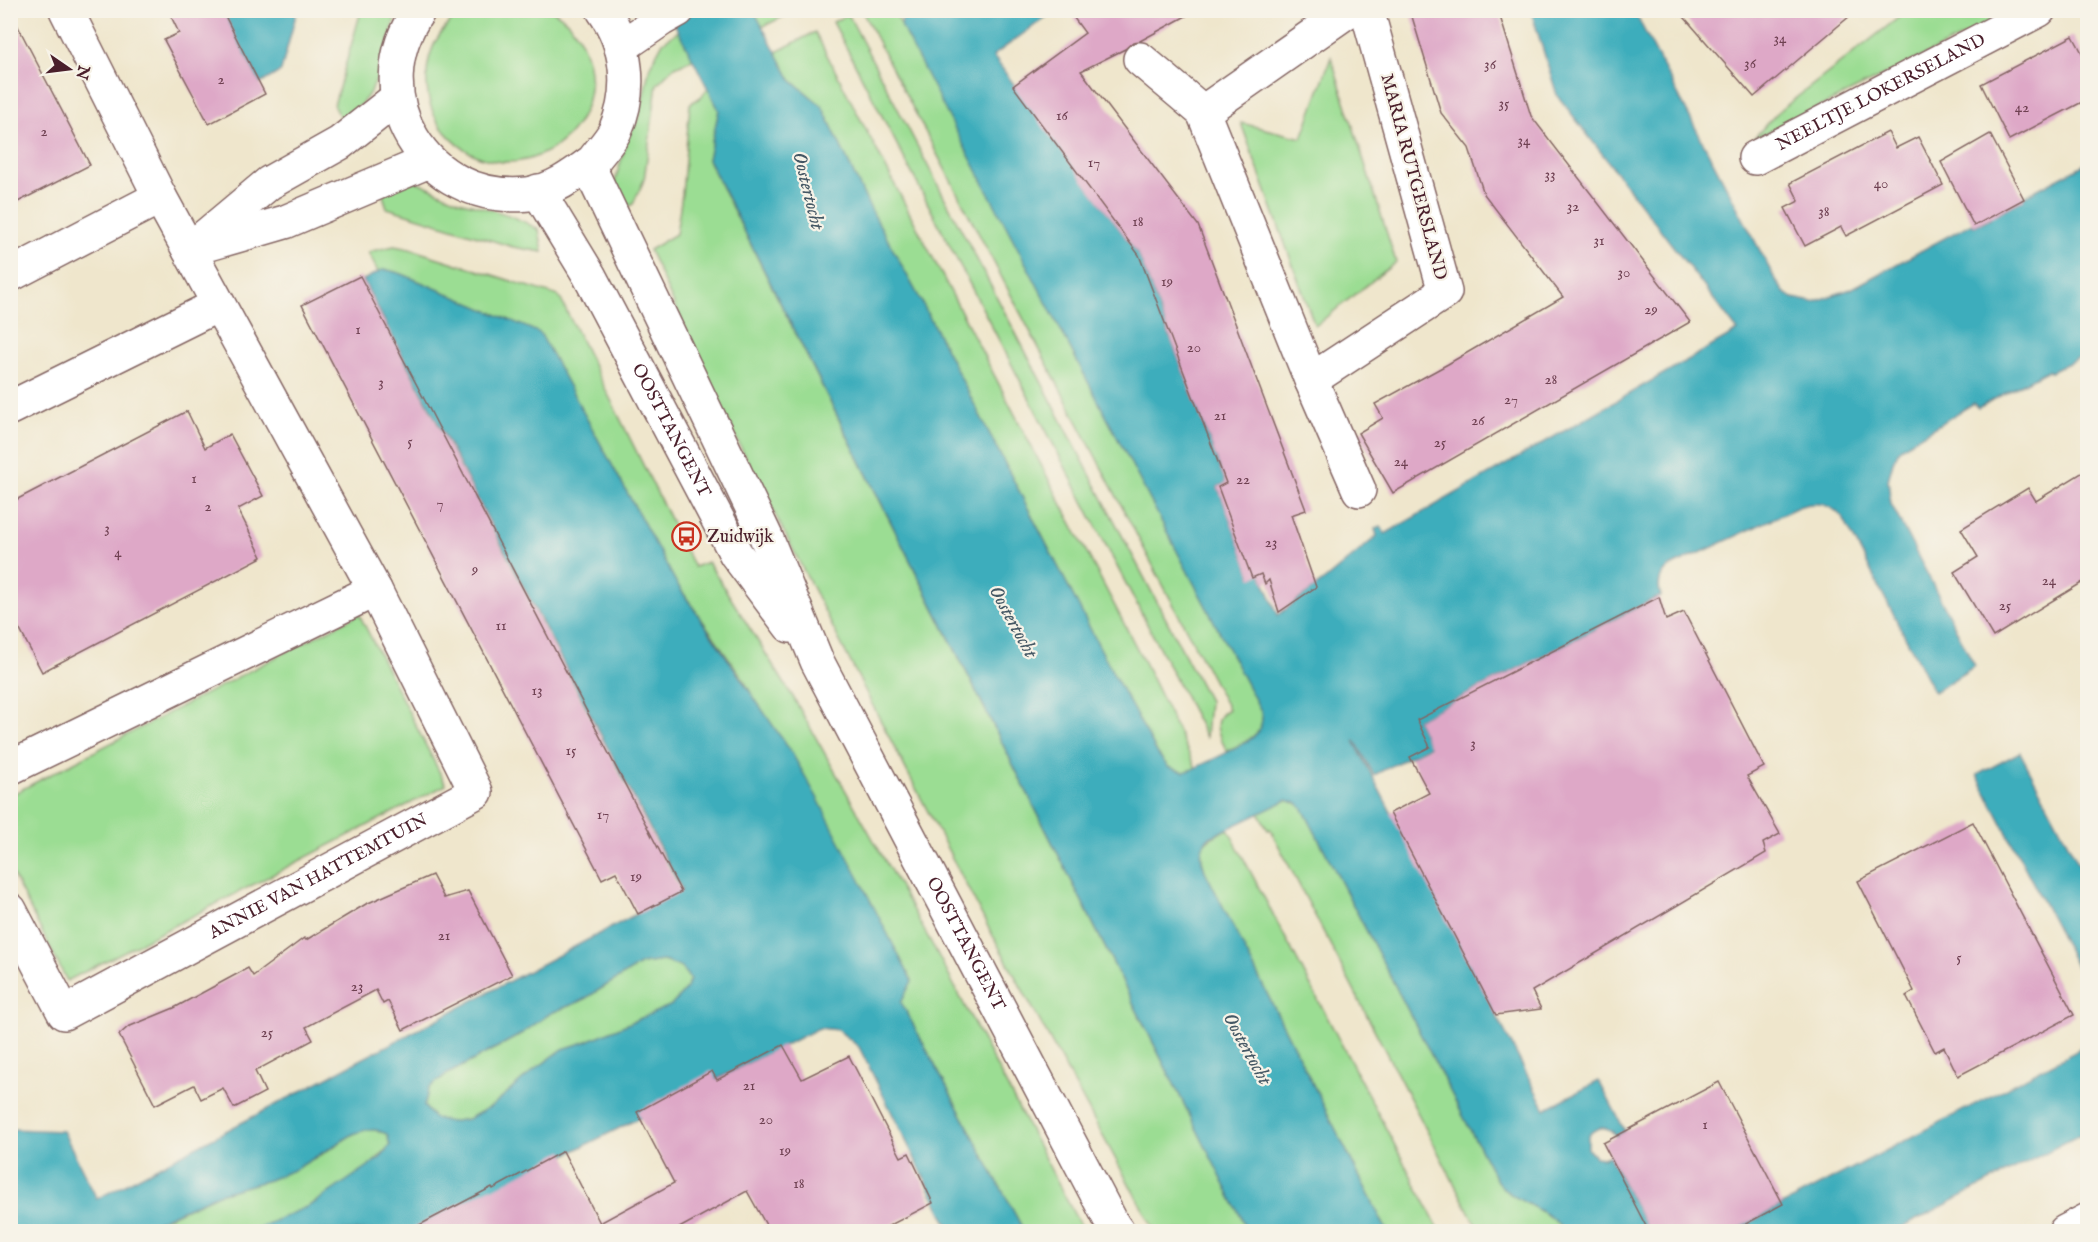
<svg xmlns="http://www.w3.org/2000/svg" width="2098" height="1242" font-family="'IM FELL English',serif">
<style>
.green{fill:#9bdd93;stroke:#727e5f;stroke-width:1.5}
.water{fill:#3eadbc;stroke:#446674;stroke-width:1.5;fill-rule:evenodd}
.building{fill:#dea8c7}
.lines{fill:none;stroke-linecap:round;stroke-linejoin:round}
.street-casing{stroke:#846563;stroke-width:36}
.secondary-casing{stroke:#846563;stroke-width:36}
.street{stroke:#fff;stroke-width:33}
.secondary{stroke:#fff;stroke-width:33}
.labels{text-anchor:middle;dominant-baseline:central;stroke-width:4.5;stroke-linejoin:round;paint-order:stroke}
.number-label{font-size:15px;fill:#6f4152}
.street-label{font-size:18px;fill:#4a1f2b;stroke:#f7f3e8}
.poi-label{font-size:18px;fill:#4a1f2b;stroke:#f7f3e8;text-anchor:start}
.water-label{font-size:20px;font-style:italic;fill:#455865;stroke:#f7f3e8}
</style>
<rect width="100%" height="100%" fill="#f7f3e8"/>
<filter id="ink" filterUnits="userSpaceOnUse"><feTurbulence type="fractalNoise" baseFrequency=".0167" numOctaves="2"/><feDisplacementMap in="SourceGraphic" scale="12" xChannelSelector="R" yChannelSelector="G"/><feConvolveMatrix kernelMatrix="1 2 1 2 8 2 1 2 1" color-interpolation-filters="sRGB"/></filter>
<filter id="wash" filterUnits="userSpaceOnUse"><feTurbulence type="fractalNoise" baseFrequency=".008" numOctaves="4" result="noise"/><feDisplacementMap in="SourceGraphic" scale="24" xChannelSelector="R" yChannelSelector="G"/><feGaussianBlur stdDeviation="1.35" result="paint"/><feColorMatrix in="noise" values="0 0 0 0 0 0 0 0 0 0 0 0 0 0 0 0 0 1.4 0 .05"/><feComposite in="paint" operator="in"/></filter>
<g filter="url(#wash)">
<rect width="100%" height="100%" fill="#efe6cc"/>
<g class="green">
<path d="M361,11H397C389,39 382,83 361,104C355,110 348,114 341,119L334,105Z"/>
<path d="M553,11C567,19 578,33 584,48C618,135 508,203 446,133C421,104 420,57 445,28C450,22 458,12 466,10C473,9 482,10 489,10C510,10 531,10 553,11Z"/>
<path d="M754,11H789L785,16L762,27Z"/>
<path d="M862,11H894L1261,711C1268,734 1243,743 1227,751C1219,736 1209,720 1228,709L1227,707Z"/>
<path d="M1907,11H2015L1752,140L1778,112Z"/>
<path d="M848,14L1209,701L1206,737L833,22Z"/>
<path d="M679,31L693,59L673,68L657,84L644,180L633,204L622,210L616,202L615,181L627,140L639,116L650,66L663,42Z"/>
<path d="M815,32L1143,660L1196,768L1185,772L1174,770L1168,767L1158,754L1114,675L920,299L867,202L822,106L791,80L776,52Z"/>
<path d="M1331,57L1396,262L1315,326L1241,123L1302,138Z"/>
<path d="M708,88L719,110L708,160L1248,1231H1155L987,925L873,706L740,446L649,250L676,234L682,194L690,104L701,97Z"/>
<path d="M415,181C431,187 447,197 463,202C492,210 513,214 539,230L543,252L513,247L387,208L382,192Z"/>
<path d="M394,246L410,249L559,296L694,567L708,562L793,697L937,953L1083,1231H1024L901,1002L912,980L742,677L677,584L540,333L402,274L388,270L378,272L368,252Z"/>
<path d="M359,614L446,785L67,981L11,871V795Z"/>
<path d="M1287,800L1298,804L1303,809L1497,1181C1515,1205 1549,1207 1563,1231H1479L1270,829L1268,830L1259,813Z"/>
<path d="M1228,829L1440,1231H1387L1205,871C1196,843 1204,841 1228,829Z"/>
<path d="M663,961L681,967L690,979L686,989L672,1005L585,1042L563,1049L533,1071L492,1106L468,1119L450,1122L434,1118L424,1106L429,1088L444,1076L518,1036L551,1013L581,1001L641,964Z"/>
<path d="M365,1130H376L387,1134L390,1145C364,1178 292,1218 251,1232H136L218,1194L269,1180L319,1156L353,1134Z"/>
</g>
<g class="water">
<path d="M911,10L1054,11L993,56L1139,255L1226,483L1218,487L1252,577L1261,574L1278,615L1327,578L1377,536L1375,529L1381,526L1385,534L1738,331L1557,95L1531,11H1634L1776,281L1784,292L1793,298L1813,302L1851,289L1972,223L1974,226L1991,218L1990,215L1996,214L2023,200V197L2087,163V354L2050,372L2048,370L1978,408L1974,403L1900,448L1893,462L1888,480L1891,504L1975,666L1934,692L1844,520C1833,504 1816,500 1798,507L1668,568C1659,576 1657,585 1661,596L1658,597L1417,720L1430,746L1374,775L1355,740L1354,741L1545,1109L1599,1081L1625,1131L1616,1136C1608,1124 1596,1126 1588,1136V1149L1595,1157L1603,1158L1609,1156L1649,1231H1563C1549,1207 1515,1205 1497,1181L1303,809L1298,804L1287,800L1208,838C1199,850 1200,857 1205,871L1387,1231H1248L708,159L719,110L668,11H754L791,80L822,106L867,202L920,299L1114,675L1158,754L1168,767L1184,772L1191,770C1206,762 1248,745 1257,733C1262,727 1263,717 1261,711L902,28C899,19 904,14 911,10Z"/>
<path d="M222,11H297L281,71L260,84Z"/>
<path d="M382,270H388L402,274L540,333L677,584L793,755L818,799L912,981L901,1002L1024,1231H951L859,1047L838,1030L819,1028L414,1231H251L311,1205L380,1158L390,1145L387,1134L376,1130H365L353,1134L296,1169L269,1180L218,1194L136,1231L11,1232V1129L63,1131L97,1199L682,890L363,280ZM663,961L681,967L690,979L686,989L672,1005L585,1042L563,1049L533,1071L492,1106L468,1119L450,1122L434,1118L424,1106L429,1088L444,1076L518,1036L551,1013L581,1001L641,964Z"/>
<path d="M2020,752L2087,880V987L1977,775Z"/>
<path d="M2087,1041V1131L1895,1231H1732L2075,1052Z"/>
</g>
<g id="blocks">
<g class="building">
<path d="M168,10H222L265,94L209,124L164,40L179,33Z"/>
<path d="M1068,10H1197L1140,41L1133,42L1125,49L1081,71L1198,225L1306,510L1291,515L1316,587L1279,612L1269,580L1265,584L1261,574L1252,578L1218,487L1226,483L1139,255L1013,86L1085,33Z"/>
<path d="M1410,10H1498L1531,116L1690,322L1393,493L1358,433L1383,418L1375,404L1448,364L1563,297L1484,194L1469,148L1441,113Z"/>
<path d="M1678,10H1857L1754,97Z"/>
<path d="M10,11L90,165L10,206Z"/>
<path d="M2073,36L2088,64V99L2009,140L1981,84Z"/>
<path d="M1888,132L1896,148L1918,137L1943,185L1846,236L1841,227L1805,246L1785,208L1799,201L1790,183Z"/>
<path d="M1990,134L2024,199L1974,226L1941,162Z"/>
<path d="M360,276L681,892L638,914L616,872L602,879L302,305Z"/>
<path d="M187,411L205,448L230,434L263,496L238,509L262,557L42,672L10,611V503Z"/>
<path d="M2088,469V579L1993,637L1954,572L1978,557L1961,529L2028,488L2036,501Z"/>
<path d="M1659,597L1666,620L1684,612L1764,767L1747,776L1780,834L1763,843L1766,853L1532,991L1541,1009L1496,1015L1390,813L1429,793L1410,757L1430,747L1417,720Z"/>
<path d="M1973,822L2074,1015L1958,1076L1944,1047L1935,1052L1906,996L1914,991L1858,881Z"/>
<path d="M432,875L444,898L468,891L512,975L403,1030L388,1001L383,1004L376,990L306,1027L313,1040L255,1071L265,1092L234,1108L223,1088L201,1099L194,1085L155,1105L119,1035L128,1027L174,1008L248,968L253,976L304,938L306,940L366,904Z"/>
<path d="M783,1045L802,1079L849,1056L901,1157L909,1153L933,1203L877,1232H770L747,1191L672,1232H406L492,1187L493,1189L563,1151L600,1223L674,1183L637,1112L712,1071L717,1080Z"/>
<path d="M1719,1082L1783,1204L1731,1232H1649L1603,1143Z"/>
</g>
</g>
</g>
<g filter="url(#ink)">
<use href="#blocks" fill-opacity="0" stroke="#846563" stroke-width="1.5"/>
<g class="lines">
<defs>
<g id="street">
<path d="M621,47L662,19L678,10"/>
<path d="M1140,59L1203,112L1311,380L1359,490"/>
<path d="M1203,112L1349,10"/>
<path id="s1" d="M1755,158L2039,10"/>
<path d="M202,246L285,222L429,161"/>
<path d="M189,250L269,183L340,143L397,98"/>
<path d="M10,275L160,197"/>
<path d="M1311,380L1445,292L1367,10"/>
<path d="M10,408L218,305"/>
<path d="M10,768L375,590"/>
<path id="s2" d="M10,910L64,1013L476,792L375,590L160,197L66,10"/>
<path d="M2065,1232L2088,1220"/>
</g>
<g id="secondary">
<path d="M419,10C359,95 425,205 528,194C553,191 574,175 593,161C600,151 610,141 615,131C633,91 628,45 603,10"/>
<path id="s3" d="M588,165L766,537L817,661L1113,1225L1118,1232"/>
<path id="s4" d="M538,191L589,275L736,554L790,626"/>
</g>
</defs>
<use href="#street" class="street-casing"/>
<use href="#secondary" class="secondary-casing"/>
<use href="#street" class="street"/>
<use href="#secondary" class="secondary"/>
</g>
</g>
<defs>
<symbol id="bus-ring" viewBox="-11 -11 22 22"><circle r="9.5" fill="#f7f3e8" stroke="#c8321e" stroke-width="1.5"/><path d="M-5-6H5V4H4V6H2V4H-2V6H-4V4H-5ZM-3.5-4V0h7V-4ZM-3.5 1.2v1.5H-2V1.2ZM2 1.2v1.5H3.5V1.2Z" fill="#c8321e"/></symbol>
</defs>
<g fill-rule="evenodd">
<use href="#bus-ring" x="670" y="520" width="33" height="33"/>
</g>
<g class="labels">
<g class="number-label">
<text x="1780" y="38">34</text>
<text x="1750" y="63">36</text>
<text x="1490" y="64">36</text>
<text x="221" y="79">2</text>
<text x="1504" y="103">35</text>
<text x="2022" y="107">42</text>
<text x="1062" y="115">16</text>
<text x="44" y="131">2</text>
<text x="1524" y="140">34</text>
<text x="1094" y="162">17</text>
<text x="1550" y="174">33</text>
<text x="1881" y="183">40</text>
<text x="1573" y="206">32</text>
<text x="1824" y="211">38</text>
<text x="1138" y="221">18</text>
<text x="1599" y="240">31</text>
<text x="1624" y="272">30</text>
<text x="1167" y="281">19</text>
<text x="1651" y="309">29</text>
<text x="358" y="329">1</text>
<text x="1194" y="347">20</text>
<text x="1551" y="379">28</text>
<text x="381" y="382">3</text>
<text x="1511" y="399">27</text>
<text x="1220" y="415">21</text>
<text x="1478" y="420">26</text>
<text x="410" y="441">5</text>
<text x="1440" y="442">25</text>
<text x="1401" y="461">24</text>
<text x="194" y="478">1</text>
<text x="1243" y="479">22</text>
<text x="440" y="503">7</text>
<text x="208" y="506">2</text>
<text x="107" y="528">3</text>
<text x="1271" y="542">23</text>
<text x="118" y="552">4</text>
<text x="475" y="569">9</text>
<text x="2049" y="580">24</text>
<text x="2005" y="605">25</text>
<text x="501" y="625">11</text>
<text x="537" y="690">13</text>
<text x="1473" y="743">3</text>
<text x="571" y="750">15</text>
<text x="603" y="814">17</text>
<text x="636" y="876">19</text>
<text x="444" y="935">21</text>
<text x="1959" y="957">5</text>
<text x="357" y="986">23</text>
<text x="267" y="1032">25</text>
<text x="749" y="1085">21</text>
<text x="766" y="1119">20</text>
<text x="1705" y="1124">1</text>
<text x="785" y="1150">19</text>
<text x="799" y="1183">18</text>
</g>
<g class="street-label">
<text stroke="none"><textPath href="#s1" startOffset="142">NEELTJE LOKERSELAND</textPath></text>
<text transform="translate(1413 177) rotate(75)">MARIA RUTGERSLAND</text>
<text stroke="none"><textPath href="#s4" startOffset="274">OOSTTANGENT</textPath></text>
<text stroke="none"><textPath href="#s2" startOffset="405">ANNIE VAN HATTEMTUIN</textPath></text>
<text stroke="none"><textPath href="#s3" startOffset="866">OOSTTANGENT</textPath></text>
</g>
<g class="poi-label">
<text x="707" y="537">Zuidwijk</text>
</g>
<g class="water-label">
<text transform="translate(808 191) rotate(76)">Oostertocht</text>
<text transform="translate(1013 622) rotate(61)">Oostertocht</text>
<text transform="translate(1247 1049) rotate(61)">Oostertocht</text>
</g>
</g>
<rect width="2098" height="1242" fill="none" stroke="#f7f3e8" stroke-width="36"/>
<g transform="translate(69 69) rotate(104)" stroke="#f7f3e8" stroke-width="4.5" paint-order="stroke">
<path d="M0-4.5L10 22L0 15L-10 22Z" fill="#4a1f2b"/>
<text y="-9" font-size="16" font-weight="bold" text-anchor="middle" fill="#4a1f2b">N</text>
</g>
</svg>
